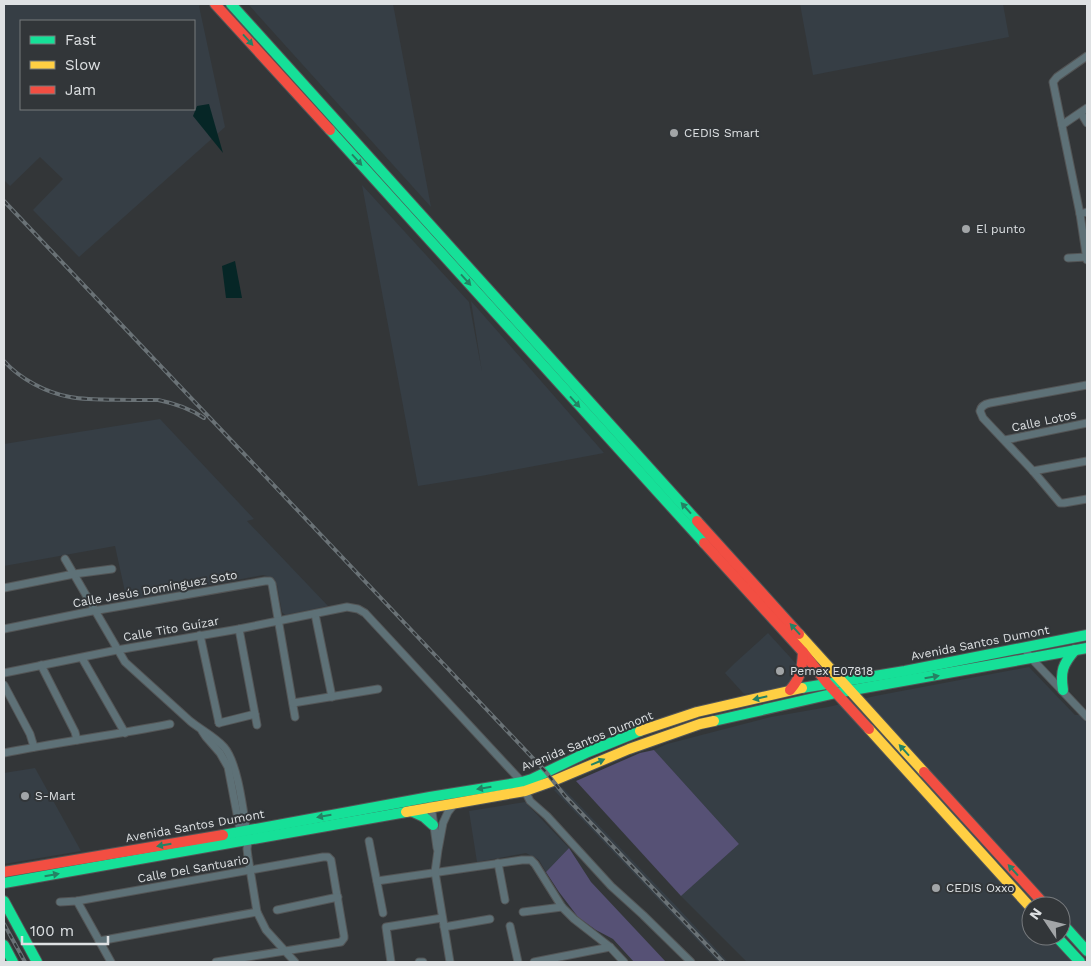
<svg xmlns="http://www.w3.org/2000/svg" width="1091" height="966" font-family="'Work Sans',sans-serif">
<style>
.built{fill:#363e45;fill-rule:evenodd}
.green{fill:#565175}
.water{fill:#062626}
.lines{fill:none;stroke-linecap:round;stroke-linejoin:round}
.street-casing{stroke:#535556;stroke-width:9}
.fast-casing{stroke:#535556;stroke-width:12}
.slow-casing{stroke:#535556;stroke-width:12}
.jam-casing{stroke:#535556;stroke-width:12}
.street{stroke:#5e7177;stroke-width:7}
.fast{stroke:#16e098;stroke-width:10}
.slow{stroke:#ffcf43;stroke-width:10}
.jam{stroke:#f24e42;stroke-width:10}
.rail-casing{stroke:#6a7276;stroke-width:4}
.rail{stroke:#323639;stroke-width:2;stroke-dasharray:5.5;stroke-linecap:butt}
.oneway{fill:#258264}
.poi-dot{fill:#a2a5a7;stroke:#323639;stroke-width:2}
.labels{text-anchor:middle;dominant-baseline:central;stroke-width:4;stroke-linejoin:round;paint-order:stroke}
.poi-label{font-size:12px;fill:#dee1e3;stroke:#323639;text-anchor:start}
.street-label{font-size:12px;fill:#dee1e3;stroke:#323639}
</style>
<rect width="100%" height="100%" fill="#333638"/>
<g class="built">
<path d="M4,4H201L199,6L225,127L79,257L33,210L63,179L40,157L10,186L4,180ZM21,21H194V109H21Z"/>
<path d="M248,4H393L431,207Z"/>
<path d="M800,4H1003L1009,37L813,75Z"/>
<path d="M362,185L469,302L482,372L471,301L604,453L481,476L418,486Z"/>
<path d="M160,419L254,519L247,521L328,606L285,615L282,612L277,585L271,577L263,575L127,601L115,546L4,566V444Z"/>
<path d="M768,633L800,668L790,685L773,690L744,694L725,673L735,663Z"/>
<path d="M1029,667L1075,715H1087V962H747L681,896L739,844L654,750L667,744L771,717L828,707L875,696ZM1031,906H1061V936H1031Z"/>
<path d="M35,768L81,851L4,864V773Z"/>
<path d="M562,787L677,907L728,962H718L554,790Z"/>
<path d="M525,802L569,848L546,872L539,860L526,853L477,862L469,811Z"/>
</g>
<g class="green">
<path d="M654,750L739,844L681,896L576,781L640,753Z"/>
<path d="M569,848L591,882L666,962H634L613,939L596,930L578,917L559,892L546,872Z"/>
</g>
<g class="water">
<path d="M209,104L223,153L193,116L197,106Z"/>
<path d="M235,261L242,298H226L222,266Z"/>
</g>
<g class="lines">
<defs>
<g id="street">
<path d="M1087,56L1057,77L1053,82L1080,214L1087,260"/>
<path d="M1081,113L1087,123"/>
<path d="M1062,125L1087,108"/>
<path d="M1080,214L1087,212"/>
<path d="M1068,258L1087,257"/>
<path d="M1087,385L990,403C985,404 981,406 980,411L983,418L1033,471L1060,503H1064L1087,499"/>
<path d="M1005,440L1087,423"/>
<path d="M1033,471L1087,461"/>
<path d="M65,559L125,662L190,721C201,730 214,736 224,747C239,764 244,818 248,841L247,849L248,857L257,912L266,930L295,962"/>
<path d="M4,588L74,574L112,569"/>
<path d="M315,614L332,697"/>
<path d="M4,629L87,612L265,581H270L272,584L295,717"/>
<path d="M239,629L257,725"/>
<path d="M200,635L219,723"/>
<path d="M1024,648L1032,659L1087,717"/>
<path d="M82,658L125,733"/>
<path d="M41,665L75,732L77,740"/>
<path d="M4,673L117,650L239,629L347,607L358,609L365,613L522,782L525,791L530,801L547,816L611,886L643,915L691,962"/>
<path d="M4,685L30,734L34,747"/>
<path d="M293,703L378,689"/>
<path d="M219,723L255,714"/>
<path d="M202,731L206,737L220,753L228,767L241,835"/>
<path d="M4,753C59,742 115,735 170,724"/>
<path d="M431,805L437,848"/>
<path d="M369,841L383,913"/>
<path d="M498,863L505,900"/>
<path d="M377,881L522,860H531L535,864L562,907L574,919L610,947L624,962"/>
<path d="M77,901L111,962"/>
<path d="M60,902L77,901L323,857H328L331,860L344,936V938L341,942L216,962"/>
<path d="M277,910L338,897"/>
<path d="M523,912L562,907"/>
<path d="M510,926L518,962"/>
<path d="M444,927L490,919"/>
<path d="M99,941L257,912"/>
<path d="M391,962L386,927L442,918"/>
<path d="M419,962H423"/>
<path d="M450,962L435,872L438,850L443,823L448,812L455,803"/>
<path d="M534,962L610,947"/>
</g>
<g id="fast">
<path d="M231,4L697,521"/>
<path d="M330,130L704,543"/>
<path d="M802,688L905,671L1087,635"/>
<path d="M1063,690C1060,671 1063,664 1075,650"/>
<path d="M714,721L836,693L1087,648"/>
<path d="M411,811L424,817L433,825"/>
<path d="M223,835L430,797L522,782L532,779L588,752L640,731"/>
<path d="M4,883L406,812"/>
<path d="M4,901L37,962"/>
<path d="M1061,922L1087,951"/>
<path d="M1056,936L1080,962"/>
<path d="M4,945L13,962"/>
</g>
<g id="slow">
<path d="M799,634L924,772"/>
<path d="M869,729L1031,908"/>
<path d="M640,731L697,712L802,688"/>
<path d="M406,812L525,791L553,781L629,749L700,724L714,721"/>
</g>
<g id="jam">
<path d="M215,4L330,130"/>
<path d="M697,521L799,634"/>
<path d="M704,543L803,652L827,683L869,729"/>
<path d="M790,690C801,677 802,669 803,652"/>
<path d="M924,772L1046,906"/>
<path d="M4,872L223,835"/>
</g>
</defs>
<use href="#street" class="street-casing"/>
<use href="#fast" class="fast-casing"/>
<use href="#slow" class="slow-casing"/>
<use href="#jam" class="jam-casing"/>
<use href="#street" class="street"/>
<use href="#fast" class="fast"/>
<use href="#slow" class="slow"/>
<use href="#jam" class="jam"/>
<defs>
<g id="rail">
<path d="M4,201L546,772L565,796L723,962"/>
<path d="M4,361C20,379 47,393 70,397C92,401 116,399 138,400C145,400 151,400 158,400C173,403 191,409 204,418"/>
<path d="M4,924L25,962"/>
</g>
</defs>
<use href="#rail" class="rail-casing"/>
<use href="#rail" class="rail"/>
</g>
<defs><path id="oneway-solid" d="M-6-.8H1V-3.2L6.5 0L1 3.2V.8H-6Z" transform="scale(1.25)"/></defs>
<g class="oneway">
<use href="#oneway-solid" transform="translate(248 40) rotate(48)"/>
<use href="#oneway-solid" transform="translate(357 160) rotate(48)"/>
<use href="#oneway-solid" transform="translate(466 280) rotate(48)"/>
<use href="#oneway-solid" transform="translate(575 402) rotate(48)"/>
<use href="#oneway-solid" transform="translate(686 508) rotate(-132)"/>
<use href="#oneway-solid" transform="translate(795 629) rotate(-132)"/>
<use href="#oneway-solid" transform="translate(932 677) rotate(-10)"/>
<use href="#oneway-solid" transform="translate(760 698) rotate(167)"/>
<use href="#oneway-solid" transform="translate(904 750) rotate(-132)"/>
<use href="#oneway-solid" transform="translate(598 762) rotate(-23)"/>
<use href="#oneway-solid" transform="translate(484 788) rotate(171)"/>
<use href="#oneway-solid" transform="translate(324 816) rotate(170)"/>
<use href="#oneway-solid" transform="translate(164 845) rotate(170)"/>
<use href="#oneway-solid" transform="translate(1013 870) rotate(-132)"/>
<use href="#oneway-solid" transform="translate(52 875) rotate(-10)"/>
</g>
<g class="poi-dot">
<circle cx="674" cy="133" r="5"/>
<circle cx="966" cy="229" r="5"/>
<circle cx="780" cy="671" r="5"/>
<circle cx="25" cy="796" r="5"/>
<circle cx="936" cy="888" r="5"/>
</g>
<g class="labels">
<g class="poi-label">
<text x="684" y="133">CEDIS Smart</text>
<text x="976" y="229">El punto</text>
<text x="790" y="671">Pemex E07818</text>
<text x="35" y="796">S-Mart</text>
<text x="946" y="888">CEDIS Oxxo</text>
</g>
<g class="street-label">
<text transform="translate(1044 421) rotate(-12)">Calle Lotos</text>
<text transform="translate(155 589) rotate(-10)">Calle Jesús Domínguez Soto</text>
<text transform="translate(171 629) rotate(-10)">Calle Tito Guízar</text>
<text transform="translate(980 643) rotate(-11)">Avenida Santos Dumont</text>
<text transform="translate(587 741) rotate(-22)">Avenida Santos Dumont</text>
<text transform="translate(195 826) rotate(-10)">Avenida Santos Dumont</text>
<text transform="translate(193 869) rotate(-10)">Calle Del Santuario</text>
</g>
</g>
<rect width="1091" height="966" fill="none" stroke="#dee1e3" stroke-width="10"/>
<rect x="20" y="20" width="175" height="90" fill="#323639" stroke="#777a7d"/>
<rect x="30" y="36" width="25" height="8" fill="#16e098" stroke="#777a7d"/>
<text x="65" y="45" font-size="15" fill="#dee1e3">Fast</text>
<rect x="30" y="61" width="25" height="8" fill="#ffcf43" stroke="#777a7d"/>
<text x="65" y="70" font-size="15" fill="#dee1e3">Slow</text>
<rect x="30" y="86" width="25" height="8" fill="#f24e42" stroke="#777a7d"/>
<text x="65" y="95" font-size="15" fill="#dee1e3">Jam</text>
<g transform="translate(1046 921) rotate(305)"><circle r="24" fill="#323639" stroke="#777a7d"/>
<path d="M0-4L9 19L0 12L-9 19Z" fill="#a2a5a7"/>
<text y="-8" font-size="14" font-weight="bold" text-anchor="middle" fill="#dee1e3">N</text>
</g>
<path d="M22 936v8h86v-8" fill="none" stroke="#dee1e3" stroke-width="2.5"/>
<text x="30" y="936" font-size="15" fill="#dee1e3" stroke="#323639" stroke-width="4" paint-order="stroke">100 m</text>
</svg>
